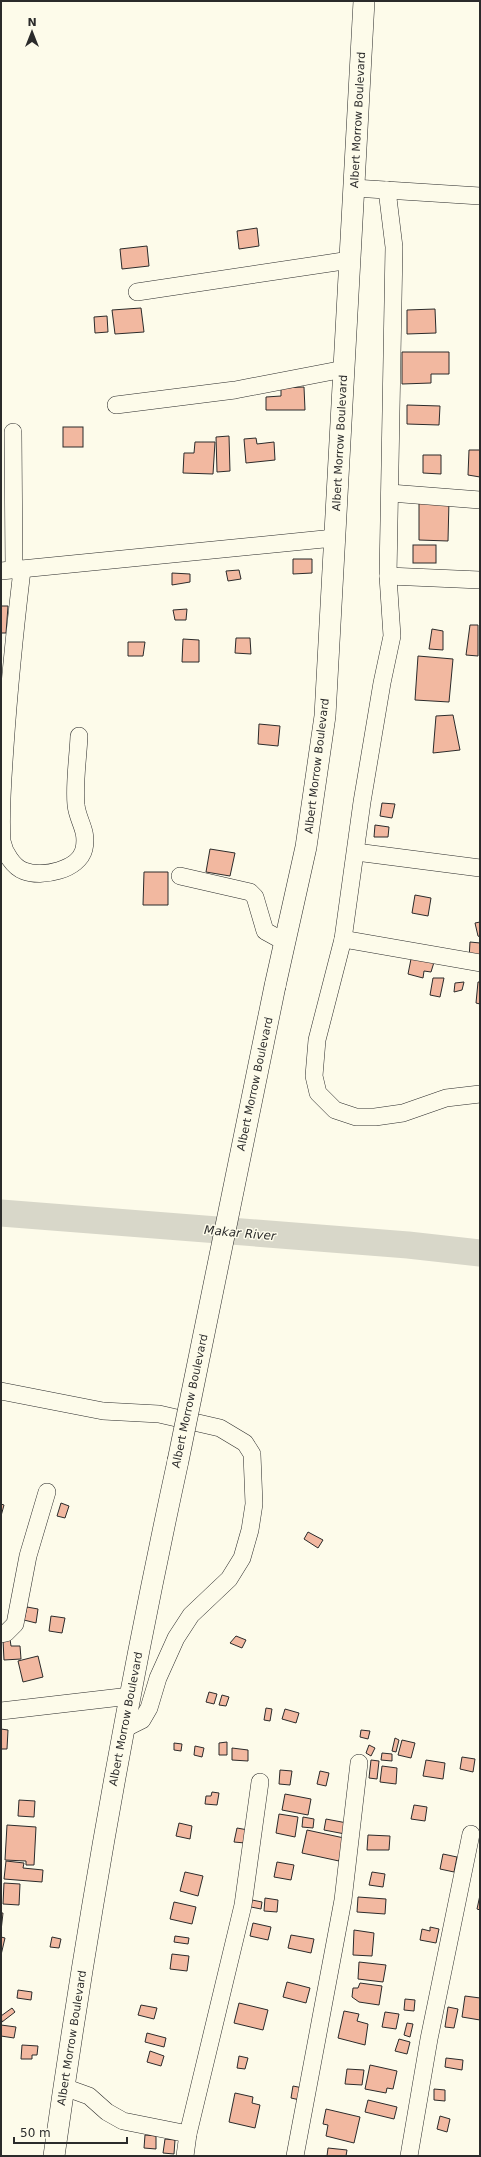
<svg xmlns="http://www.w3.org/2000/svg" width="481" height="2157" font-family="'DejaVu Sans',sans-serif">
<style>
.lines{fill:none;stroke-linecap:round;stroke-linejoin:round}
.river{stroke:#d8d7c9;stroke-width:27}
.building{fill:#f2b8a0;stroke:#2b2b2b}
.minor-casing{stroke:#2b2b2b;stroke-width:18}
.major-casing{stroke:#2b2b2b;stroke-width:22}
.minor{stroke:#fdfbea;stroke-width:17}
.major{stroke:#fdfbea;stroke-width:21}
.major-bridge-casing{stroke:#2b2b2b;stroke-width:22;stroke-linecap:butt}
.major-bridge{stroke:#fdfbea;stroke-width:21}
.labels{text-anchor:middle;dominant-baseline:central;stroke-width:3;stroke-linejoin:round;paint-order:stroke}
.street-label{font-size:11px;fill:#2b2b2b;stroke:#fdfbea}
.water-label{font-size:12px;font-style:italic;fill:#2b2b2b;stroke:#fdfbea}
</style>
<rect width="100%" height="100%" fill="#fdfbea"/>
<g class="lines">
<path class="river" d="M1,1213L408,1245L480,1253"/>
</g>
<g class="building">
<path d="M257,228L259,246L239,249L237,231Z"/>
<path d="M147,246L149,266L122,269L120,249Z"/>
<path d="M141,308L144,332L115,334L112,310Z"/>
<path d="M435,309L436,333L407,334V310Z"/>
<path d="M107,316L108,332L95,333L94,317Z"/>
<path d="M402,352H449V374H431V383L402,384Z"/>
<path d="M304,387L305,410H266V397L281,396V388Z"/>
<path d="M407,405L440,406L439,425L407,424Z"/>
<rect x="63" y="427" width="20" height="20"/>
<path d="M229,436L230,471L217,472L216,437Z"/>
<path d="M256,438L257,444L274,442L275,460L246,463L244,439Z"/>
<path d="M195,442H215L213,474L183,473L184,453H194Z"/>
<path d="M469,450H480V477L468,475Z"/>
<path d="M423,455H441V474L423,473Z"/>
<path d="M419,499L449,500L448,541L419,540Z"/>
<rect x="413" y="545" width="23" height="18"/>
<path d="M293,559H312V573L293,574Z"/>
<path d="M239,570L241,579L228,581L226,571Z"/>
<path d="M172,573L190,574V582L172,585Z"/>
<path d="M1,606H8L6,633H1Z"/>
<path d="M187,609L186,620H175L173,610Z"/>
<path d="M470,625H478V656L466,655Z"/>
<path d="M432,629L443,631V650L429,649Z"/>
<path d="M236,638H250L251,654L235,653Z"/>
<path d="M183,639L199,640V662H182Z"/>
<path d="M128,642H145L143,656H128Z"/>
<path d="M418,656L453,659L449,702L415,700Z"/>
<path d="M453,715L460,750L433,753L436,716Z"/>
<path d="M259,724L280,726L278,746L258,744Z"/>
<path d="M382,803L395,804L392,818L380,816Z"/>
<path d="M375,825L389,827L388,837H374Z"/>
<path d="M210,849L235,853L230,876L206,872Z"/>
<path d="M144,872H168V905H143Z"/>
<path d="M415,895L431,898L428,916L412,913Z"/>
<path d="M480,922V937L478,936L475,923Z"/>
<path d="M470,942L480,943V959H469Z"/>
<path d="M412,954L435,959L431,972L424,971L423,978L408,974Z"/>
<path d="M433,978H444L440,997L430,995Z"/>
<path d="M464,982L462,990L454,992L455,983Z"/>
<path d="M478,982H480V1004L476,1003Z"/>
<path d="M61,1503L69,1506L65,1518L57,1516Z"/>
<path d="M1,1504L4,1505L1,1516Z"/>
<path d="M308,1532L323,1540L318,1548L304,1539Z"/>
<path d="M27,1607L38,1609L36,1623L24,1620Z"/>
<path d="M51,1616L65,1618L62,1633L49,1631Z"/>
<path d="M236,1636L246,1640L242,1648L230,1643Z"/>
<path d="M10,1639L11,1646H20L21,1659L4,1660L3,1640Z"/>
<path d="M38,1656L43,1677L23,1682L18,1661Z"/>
<path d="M209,1692L217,1694L214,1704L206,1702Z"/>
<path d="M222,1695L229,1697L226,1706L219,1705Z"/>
<path d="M266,1708L272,1709L270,1721L264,1720Z"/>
<path d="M285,1709L299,1713L296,1723L282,1719Z"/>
<path d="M1,1729L8,1730L7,1749H1Z"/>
<path d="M361,1730L370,1731L368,1739L360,1737Z"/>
<path d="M395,1738L399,1740L396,1752L392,1751Z"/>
<path d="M402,1740L415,1743L411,1758L398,1755Z"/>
<path d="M227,1742V1755H219V1743Z"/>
<path d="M174,1743L182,1744L181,1751L174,1750Z"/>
<path d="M369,1745L375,1748L371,1756L366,1753Z"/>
<path d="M195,1746L204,1748L202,1757L194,1755Z"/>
<path d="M232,1748L248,1750V1761L232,1760Z"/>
<path d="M382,1753L392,1754V1761L381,1760Z"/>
<path d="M462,1757L475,1759L473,1772L460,1769Z"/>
<path d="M371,1760L379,1761L377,1779L369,1778Z"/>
<path d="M426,1760L445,1763L443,1779L423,1776Z"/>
<path d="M382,1766L397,1768L396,1784L380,1782Z"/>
<path d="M280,1770L292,1771L290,1785L279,1784Z"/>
<path d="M320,1771L329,1773L326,1786L317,1784Z"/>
<path d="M212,1792L219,1793L217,1805L205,1804L206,1796H211Z"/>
<path d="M285,1794L311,1799L308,1815L282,1810Z"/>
<path d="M19,1800L35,1801L34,1817L18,1816Z"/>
<path d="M414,1805L427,1807L425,1821L411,1819Z"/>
<path d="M279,1814L298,1817L295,1837L276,1833Z"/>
<path d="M303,1817L314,1819L313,1828L302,1827Z"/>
<path d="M326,1819L347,1823L345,1834L324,1830Z"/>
<path d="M179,1823L192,1826L190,1839L176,1836Z"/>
<path d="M7,1825L36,1827L34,1865H26V1861L5,1860Z"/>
<path d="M237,1828L248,1830L245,1843L234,1842Z"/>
<path d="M307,1830L344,1838L339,1861L302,1853Z"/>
<path d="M368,1835L390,1836L389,1850H367Z"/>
<path d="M443,1854L457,1857L454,1872L440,1869Z"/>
<path d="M6,1861L24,1863L23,1868L43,1870L42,1882L4,1879Z"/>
<path d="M277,1862L294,1865L291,1880L274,1877Z"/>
<path d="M185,1872L203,1876L198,1896L180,1891Z"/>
<path d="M372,1872L385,1874L383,1887L369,1885Z"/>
<path d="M4,1883L20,1884L19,1905L3,1904Z"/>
<path d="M480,1895V1910L477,1909Z"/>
<path d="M358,1897L386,1899L385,1914L357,1912Z"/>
<path d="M265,1898L278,1900L277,1912L264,1911Z"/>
<path d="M252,1900L262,1902L261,1909L251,1907Z"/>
<path d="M174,1902L196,1907L192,1924L170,1919Z"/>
<path d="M1,1913H3L1,1931Z"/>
<path d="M253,1923L271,1927L268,1940L250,1936Z"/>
<path d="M430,1927L439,1929L436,1943L420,1940L422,1929L430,1931Z"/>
<path d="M354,1930L374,1933L372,1956L353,1955Z"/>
<path d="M291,1935L314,1939L311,1953L288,1948Z"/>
<path d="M175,1936L189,1938L188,1944L174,1942Z"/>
<path d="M1,1937L5,1938L1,1955Z"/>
<path d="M52,1937L61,1939L59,1948L50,1947Z"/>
<path d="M172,1954L189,1956L187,1971L170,1969Z"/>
<path d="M359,1962L386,1965L383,1982L358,1979Z"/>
<path d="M287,1982L310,1988L306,2003L283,1997Z"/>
<path d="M360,1983L382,1986L379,2005L359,2002L352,1997L353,1988H358Z"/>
<path d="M18,1990L32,1992L31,2000L17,1998Z"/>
<path d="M465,1996L480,1998V2020L462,2017Z"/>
<path d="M405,1999L415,2000L414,2011L404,2010Z"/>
<path d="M239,2003L268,2010L263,2030L234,2023Z"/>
<path d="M141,2005L157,2008L154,2019L138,2015Z"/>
<path d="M448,2007L458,2009L454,2028L445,2027Z"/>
<path d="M12,2008L15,2012L2,2022L1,2016Z"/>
<path d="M344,2011L359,2014L357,2021L368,2024L365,2045L338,2038Z"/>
<path d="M385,2012L399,2014L396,2029L382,2027Z"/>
<path d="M407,2023L413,2024L410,2037L404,2035Z"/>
<path d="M1,2025L16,2027L14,2038L1,2036Z"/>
<path d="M147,2033L166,2038L164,2047L145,2042Z"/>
<path d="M399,2039L410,2042L407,2054L395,2051Z"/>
<path d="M22,2045L38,2046L37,2055H32V2059H21Z"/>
<path d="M150,2051L164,2056L161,2066L147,2062Z"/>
<path d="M239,2056L248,2058L245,2069L237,2068Z"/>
<path d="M446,2058L463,2060L462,2070L445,2067Z"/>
<path d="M370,2065L397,2071L393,2089L387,2088L386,2093L365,2089Z"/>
<path d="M347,2069L364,2070L362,2085L345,2084Z"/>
<path d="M293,2086L303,2088L300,2100L291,2098Z"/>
<path d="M434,2089L445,2090V2101L434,2100Z"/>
<path d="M235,2093L253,2097L252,2103L260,2105L255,2128L229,2122Z"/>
<path d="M368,2100L397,2107L394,2119L365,2112Z"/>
<path d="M326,2109L360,2117L354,2143L326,2136L328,2125L323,2124Z"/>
<path d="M440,2116L450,2119L447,2132L437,2129Z"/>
<path d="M145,2135L156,2136V2149L144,2148Z"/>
<path d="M165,2139L175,2140L174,2154L163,2153Z"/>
<path d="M328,2148L347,2150L346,2156H327Z"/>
</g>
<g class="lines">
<defs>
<g id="minor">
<path d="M354,188L480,196"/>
<path d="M387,190L394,247L388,576L392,636L382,683L362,802L343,939L317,1040L314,1076L318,1093L335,1110L356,1117H375L403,1113L446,1098L480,1094"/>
<path d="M137,292L350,260"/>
<path d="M116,405L235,390L344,369"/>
<path d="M13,432L14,570"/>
<path d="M390,493L480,500"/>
<path d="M22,570C15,629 9,688 5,747C3,777 0,811 2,841C4,852 13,867 24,871C42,878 79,870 84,849C88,830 78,822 76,805C74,783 78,759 79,736"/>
<path d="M1,571L334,538"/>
<path d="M388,576L480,580"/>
<path d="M356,852L480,868"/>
<path d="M180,876L250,892L255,897L265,931L285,942"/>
<path d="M343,939L480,963"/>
<path d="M1,1391L103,1411L159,1414L220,1428L245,1443L252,1454L254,1504L250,1530L242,1558L229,1579L191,1615L176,1638L158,1678L149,1708L142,1720L124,1729"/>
<path d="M1,1634L6,1633L15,1624L28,1556L47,1492"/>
<path d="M1,1711L130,1696"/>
<path d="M64,2087L89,2096L107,2112L123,2121L188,2134"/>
<path d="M185,2156L188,2134L243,1905L260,1782"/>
<path d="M295,2156L343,1900L359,1763"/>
<path d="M409,2156L429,2039L471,1834"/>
</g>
<g id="major">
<path d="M275,986L306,847L325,716L364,1"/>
<path d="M54,2156C87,1923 128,1691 178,1461"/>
</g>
</defs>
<use href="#minor" class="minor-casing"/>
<use href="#major" class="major-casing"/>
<use href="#minor" class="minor"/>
<use href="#major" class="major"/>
<defs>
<path id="major-bridge" d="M178,1461L275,986"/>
</defs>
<use href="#major-bridge" class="major-bridge-casing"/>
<use href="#major-bridge" class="major-bridge"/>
</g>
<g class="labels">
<g class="street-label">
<text transform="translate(358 120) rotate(-87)">Albert Morrow Boulevard</text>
<text transform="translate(340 443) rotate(-87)">Albert Morrow Boulevard</text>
<text transform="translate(317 766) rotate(-83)">Albert Morrow Boulevard</text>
<text transform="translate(255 1084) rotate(-78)">Albert Morrow Boulevard</text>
<text transform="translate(190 1401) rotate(-78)">Albert Morrow Boulevard</text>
<text transform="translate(126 1719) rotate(-79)">Albert Morrow Boulevard</text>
<text transform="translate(72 2038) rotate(-81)">Albert Morrow Boulevard</text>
</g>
<g class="water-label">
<text transform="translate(240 1233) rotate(5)">Makar River</text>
</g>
</g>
<rect width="481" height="2157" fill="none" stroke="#2b2b2b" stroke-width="4"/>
<g transform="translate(32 32)" stroke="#fdfbea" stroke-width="3" paint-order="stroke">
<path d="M0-3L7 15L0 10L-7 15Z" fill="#2b2b2b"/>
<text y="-6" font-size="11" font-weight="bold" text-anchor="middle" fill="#2b2b2b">N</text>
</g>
<path d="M14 2137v6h113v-6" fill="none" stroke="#2b2b2b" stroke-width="2"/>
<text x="20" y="2137" font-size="12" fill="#2b2b2b" stroke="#fdfbea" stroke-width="3" paint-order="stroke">50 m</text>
</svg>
